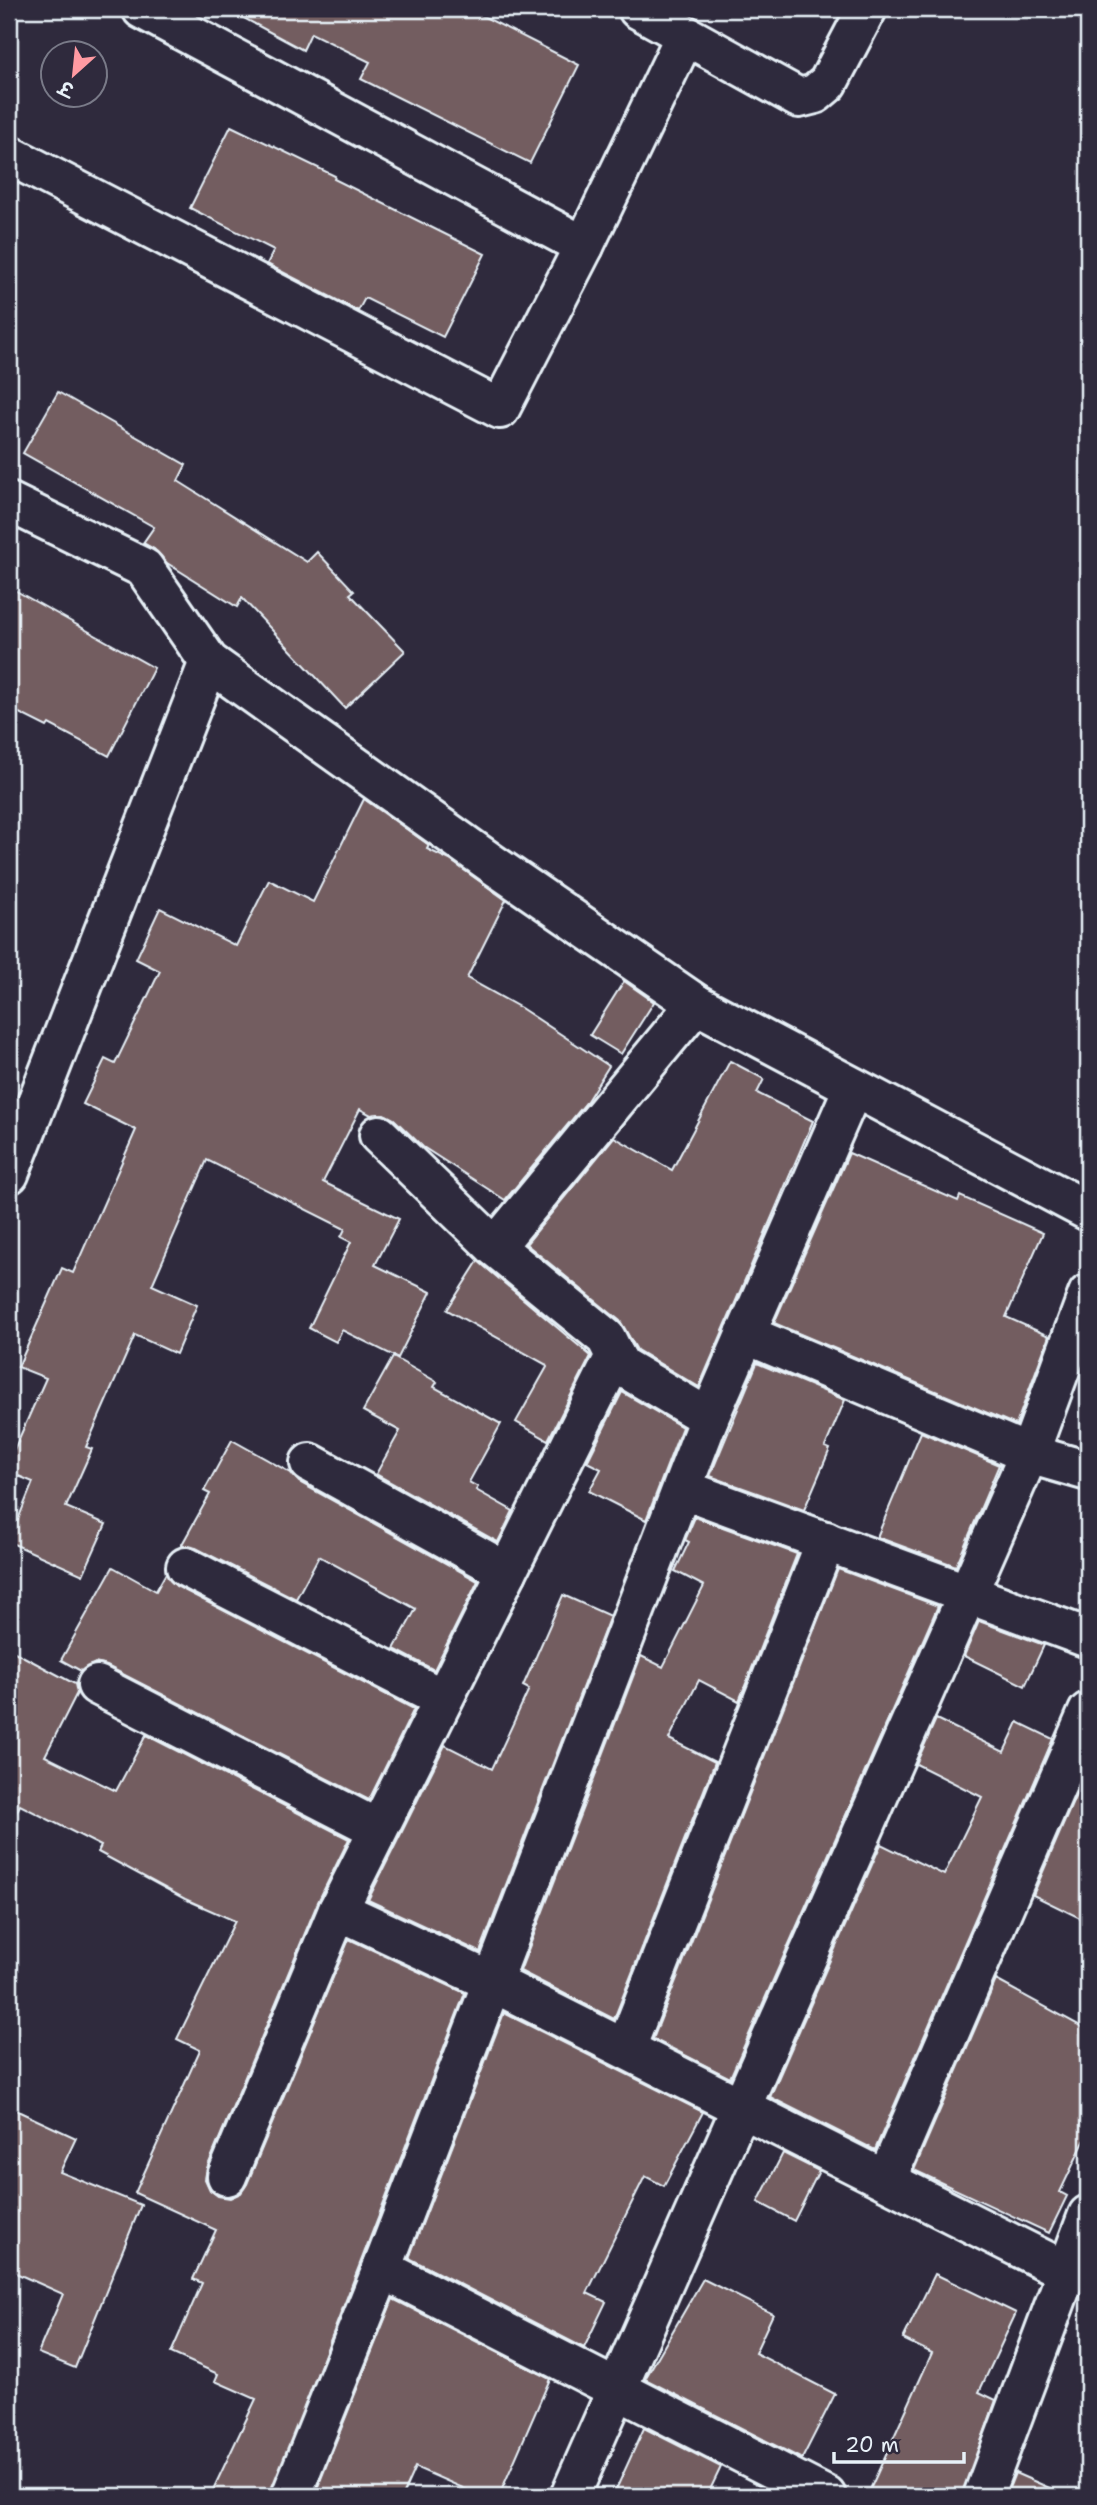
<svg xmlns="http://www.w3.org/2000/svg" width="1097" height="2505" font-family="'Shantell Sans','Playpen Sans Deva',sans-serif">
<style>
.building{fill:#735d60;stroke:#e8f1f8;stroke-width:2}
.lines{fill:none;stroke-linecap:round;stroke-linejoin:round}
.minor-casing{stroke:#e8f1f8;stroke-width:44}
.minor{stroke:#2f2a3d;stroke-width:38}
</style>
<rect width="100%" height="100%" fill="#2f2a3d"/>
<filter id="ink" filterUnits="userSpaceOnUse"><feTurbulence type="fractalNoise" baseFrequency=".0143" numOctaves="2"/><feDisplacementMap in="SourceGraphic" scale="14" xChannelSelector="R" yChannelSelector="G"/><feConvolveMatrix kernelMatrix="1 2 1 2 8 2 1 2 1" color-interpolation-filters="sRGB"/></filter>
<g filter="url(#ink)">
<g class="building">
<path d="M227,9H469L579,65L530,163L361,79L370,62L311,33L303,50Z"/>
<path d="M231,126L335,176L334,179L485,254L443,337L365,298L358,311L267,264L274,250L190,208Z"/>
<path d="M58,392L186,465L178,481L307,562L317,552L354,591L350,594L405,651L345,708L242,598L237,607L167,563L154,549L143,543L154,527L23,453Z"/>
<path d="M9,587L154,668L109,756L49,724L47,727L9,708Z"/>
<path d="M364,799L429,845L427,849L450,860L506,900L467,978L521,1008L609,1066L585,1104L505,1200L423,1147L394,1119L384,1114L371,1115L360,1109L323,1182L399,1219L375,1265L431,1292L398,1358L342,1330L336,1342L309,1328L351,1242L341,1237L345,1229L207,1160L152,1285L197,1305L176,1354L135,1335L86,1447L92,1449L66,1507L106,1524L83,1575L9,1542L33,1482L9,1472V1461L46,1378L18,1367L62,1268L73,1273L136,1130L83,1104L105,1059L115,1064L160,971L136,959L160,908L236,946L269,880L313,902Z"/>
<path d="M624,981L654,1002L621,1054L590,1035Z"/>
<path d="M730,1061L764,1079L757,1093L813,1121L699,1387L637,1350L620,1321L526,1244L614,1137L672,1170Z"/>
<path d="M849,1153L958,1201L960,1196L1043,1233L1006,1317L1049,1336L1016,1425L774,1323Z"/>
<path d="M478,1261L591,1356L548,1440L516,1422L547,1367L545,1364L447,1310Z"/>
<path d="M393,1357L437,1382L434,1387L501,1424L469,1482L478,1487L476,1490L513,1511L498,1542L376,1474L400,1431L363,1411Z"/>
<path d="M757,1363L845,1400L825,1447L830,1449L804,1510L710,1476Z"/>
<path d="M622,1392L682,1427L646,1520L589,1491L601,1469L587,1462Z"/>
<path d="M921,1432L999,1465L956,1566L877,1537Z"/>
<path d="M232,1440L291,1473L299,1482L478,1581L434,1670L394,1649L416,1609L319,1556L296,1599L196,1548L181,1546L210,1494L204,1491Z"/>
<path d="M695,1517L797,1554L739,1701L699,1680L669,1739L715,1762L614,2019L520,1971L641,1656L663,1667L704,1586L675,1571L689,1542L685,1540Z"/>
<path d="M113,1567L156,1591L166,1573L176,1586L414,1709L369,1800L107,1666L95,1663L81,1671L61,1660Z"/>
<path d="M838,1569L938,1606L730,2078L653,2039Z"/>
<path d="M563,1595L610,1616L480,1952L368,1900L445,1745L492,1769L529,1689L523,1686Z"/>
<path d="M979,1621L1044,1645L1025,1686L964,1656Z"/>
<path d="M9,1649L75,1684L77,1693L45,1756L116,1791L146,1735L349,1839L318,1902L207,2168L205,2179L210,2190L218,2196L230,2198L241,2193L247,2184L349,1939L465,1993L270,2496H210L256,2399L215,2381L218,2374L171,2353L202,2283L193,2279L216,2230L135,2193L200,2050L177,2039L235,1921L185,1899L98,1852L101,1846L20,1805L9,1828Z"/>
<path d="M936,1719L1004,1752L1018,1722L1053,1739L875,2150L770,2097L881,1844L944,1875L982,1797L916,1764Z"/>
<path d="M1088,1767V1922L1033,1895Z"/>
<path d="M996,1980L1088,2030V2133L1060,2192L1067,2196L1049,2233L914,2170Z"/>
<path d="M504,2013L703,2112L664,2186L645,2176L587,2293L606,2302L584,2348L409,2258Z"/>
<path d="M9,2107L76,2138L60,2172L141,2205L75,2368L38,2353L63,2294L9,2270Z"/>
<path d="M783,2153L819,2171L794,2221L758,2202Z"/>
<path d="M935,2274L1016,2313L979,2392L996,2400L962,2496H867L932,2353L903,2339Z"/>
<path d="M703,2279L773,2314L755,2353L835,2394L802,2459L645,2379Z"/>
<path d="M393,2299L550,2379L499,2496H481L415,2467L402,2496L315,2494Z"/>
<path d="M644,2428L721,2467L707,2496H613Z"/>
<path d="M1015,2473L1068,2496H1006Z"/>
</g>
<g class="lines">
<defs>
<g id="minor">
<path d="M142,9L584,246"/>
<path d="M638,9L799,98L815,94L828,83L867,9"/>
<path d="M9,155L500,409L584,246L685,36"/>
<path d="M9,502L144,568L209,662L491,863L696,1004L1088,1211"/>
<path d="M379,1135L495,1247L696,1004"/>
<path d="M9,1174L209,662"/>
<path d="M745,1334L1029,1454L1088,1471"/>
<path d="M615,1356L621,1366L709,1418"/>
<path d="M310,1463L507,1572"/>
<path d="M683,1489L1088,1638"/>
<path d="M186,1567L443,1699"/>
<path d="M97,1685L378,1829"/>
<path d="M338,1910L492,1982L1068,2272"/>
<path d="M626,2048L826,1541"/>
<path d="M227,2176L338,1910L615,1356L606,1338L495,1247"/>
<path d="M886,2180L1088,1712"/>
<path d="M382,2269L826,2496"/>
<path d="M291,2496L382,2269L709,1418L853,1088"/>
<path d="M570,2496L1029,1454L1088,1294"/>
<path d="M983,2496L1088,2215"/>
</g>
</defs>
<use href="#minor" class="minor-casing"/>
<use href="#minor" class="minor"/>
</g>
</g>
<rect width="1097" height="2505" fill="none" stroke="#2f2a3d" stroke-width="35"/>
<rect x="18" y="18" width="1062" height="2470" fill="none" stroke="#e8f1f8" stroke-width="2.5" filter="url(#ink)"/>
<g transform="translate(74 74) rotate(207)"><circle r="33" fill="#2f2a3d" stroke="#797a88" stroke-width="2"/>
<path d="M0-5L12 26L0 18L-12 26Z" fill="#ff9aa2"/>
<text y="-10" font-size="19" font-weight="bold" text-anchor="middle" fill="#e8f1f8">उ</text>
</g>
<path d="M834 2452v10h130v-10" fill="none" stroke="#e8f1f8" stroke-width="3.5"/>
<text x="845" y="2452" font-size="21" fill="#e8f1f8" stroke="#2f2a3d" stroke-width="5" paint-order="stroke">20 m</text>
</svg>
